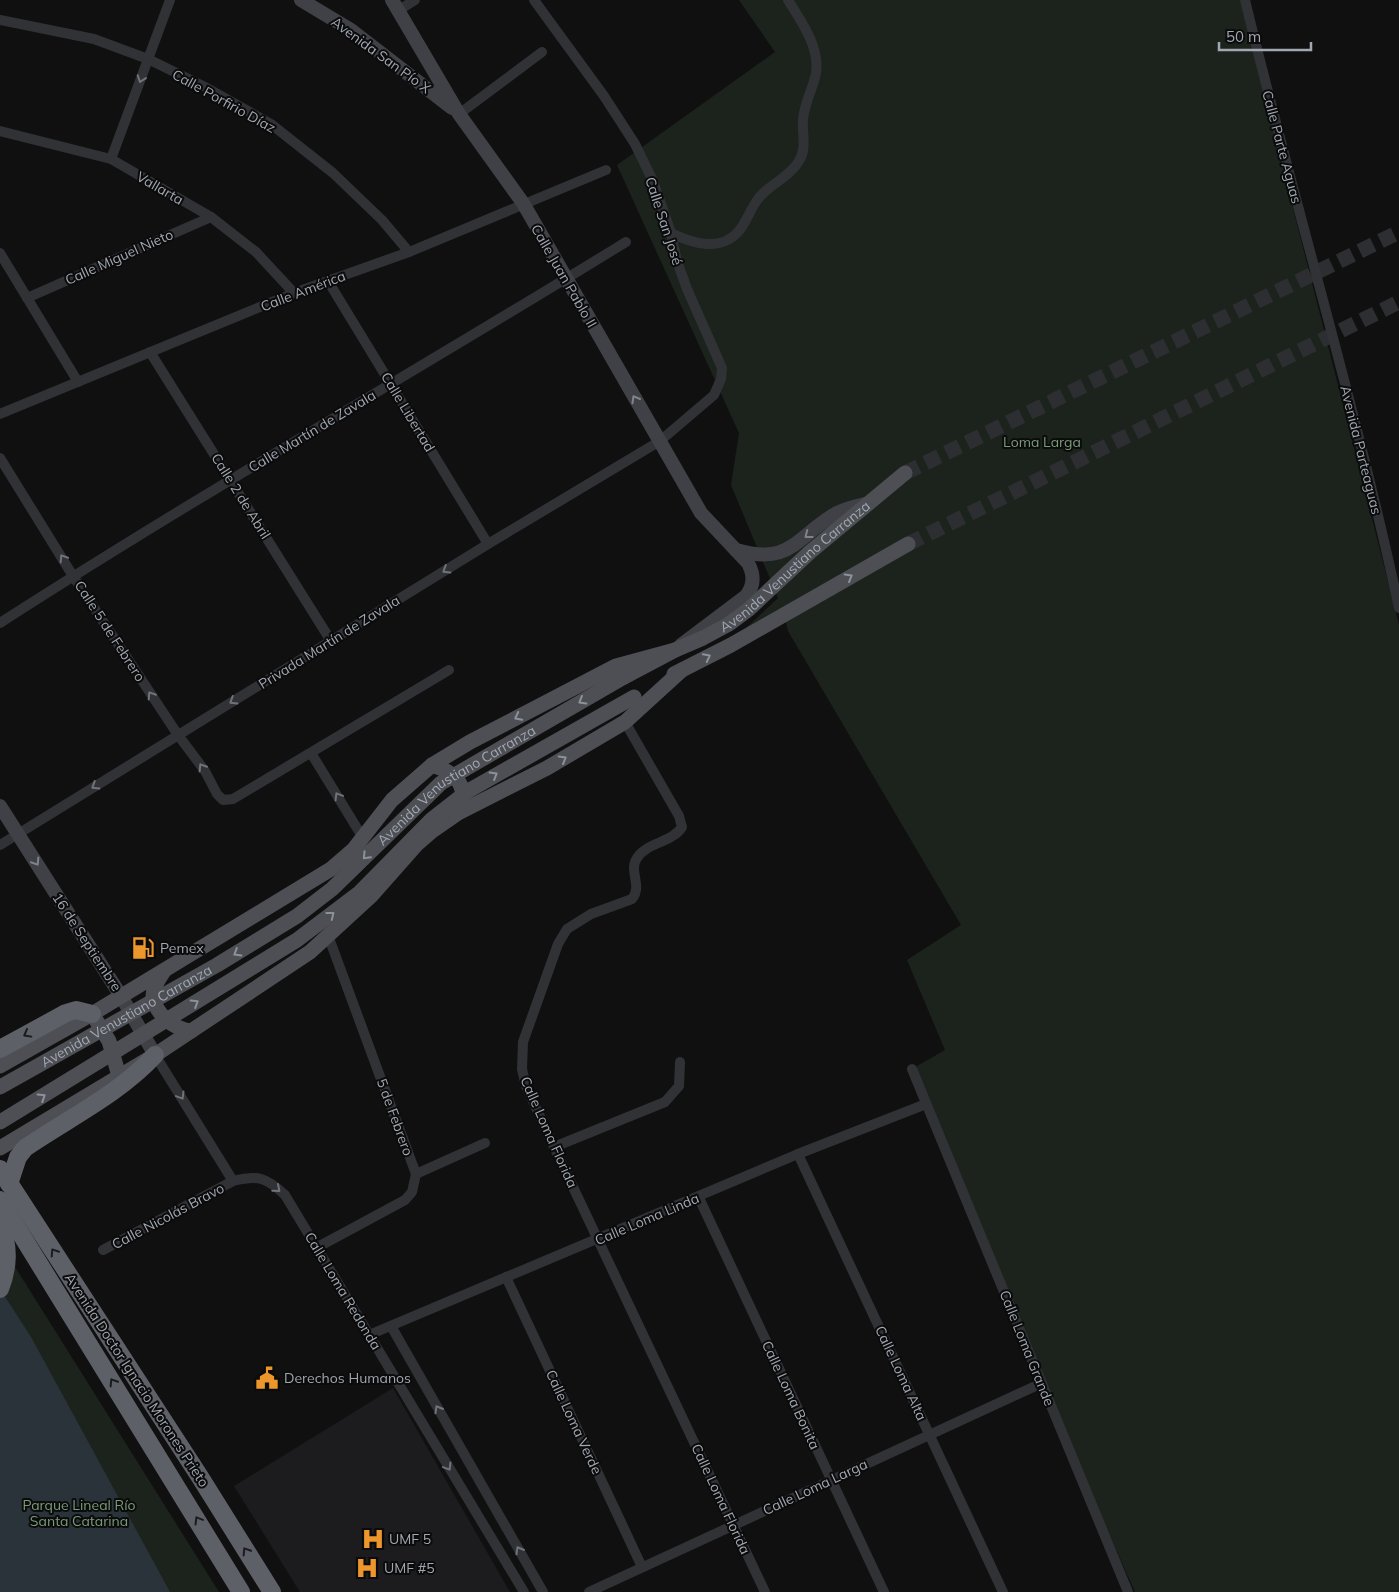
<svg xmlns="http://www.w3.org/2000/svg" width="1399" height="1592" font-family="Mulish,sans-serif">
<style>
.built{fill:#1c1c1e}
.green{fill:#1c231c}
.water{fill:#2a3339}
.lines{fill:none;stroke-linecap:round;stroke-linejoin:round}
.primary-tunnel{stroke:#2d2e31;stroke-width:15;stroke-dasharray:15 8;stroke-linecap:butt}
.street{stroke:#313236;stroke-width:10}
.secondary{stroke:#3f4146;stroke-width:14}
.primary{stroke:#4d4f55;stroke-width:15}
.highway{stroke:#5d6067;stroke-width:18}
.primary-bridge{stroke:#4d4f55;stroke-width:15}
.oneway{stroke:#6f737a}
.oneway2{stroke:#7f848c}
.oneway3{stroke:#8c929a}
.oneway4{stroke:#1b1c1e}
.labels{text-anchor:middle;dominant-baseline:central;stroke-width:4;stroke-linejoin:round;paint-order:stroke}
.street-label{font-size:14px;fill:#a1a8b1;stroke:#0b0b0c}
.park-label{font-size:14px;fill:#7a9c78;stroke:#0b0b0c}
.poi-label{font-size:14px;fill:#a1a8b1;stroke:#0b0b0c;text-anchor:start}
</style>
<rect width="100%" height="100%" fill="#101011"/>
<path class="built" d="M393,1388L510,1592H300L234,1486Z"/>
<g class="green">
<path d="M739,0H1240L1399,625V1592H1135L1042,1383L912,1069L945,1050L907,960L961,925L788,631L783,609L746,628L778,598L731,485L739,433L617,165L775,52Z"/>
<path d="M0,1243L219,1592H0Z"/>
</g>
<path class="water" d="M0,1289L31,1337L170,1592H0Z"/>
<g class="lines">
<g class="primary-tunnel">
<path d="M905,473L1399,232"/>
<path d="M908,544L1399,302"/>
</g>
<g class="street">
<path d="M1245,0C1294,203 1355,403 1399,608"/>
<path d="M399,10L415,0"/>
<path d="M0,20L94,39L148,59L207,88L271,124L333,173L382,220L409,252"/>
<path d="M459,114L542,52"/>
<path d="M0,131L111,159L211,217L256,252L294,293"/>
<path d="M111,159L170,0"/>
<path d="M671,233C691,243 720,252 738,232C747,222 750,209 758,199C769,184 789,178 799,161C807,149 802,134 803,120C804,103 813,89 816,73C820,47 801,21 788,0"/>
<path d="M0,253L78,382"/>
<path d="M328,281L488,544"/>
<path d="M27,298L211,217"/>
<path d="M150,352L331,641"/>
<path d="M0,414L294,293L409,252L606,170"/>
<path d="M0,458L73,576L178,735L205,771L217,794L223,800L233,799L449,670"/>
<path d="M0,623C205,491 418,370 626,242"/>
<path d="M625,722L679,816L682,827C672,843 647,842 637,858C628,871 643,886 632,899L591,914L567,929L558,944L523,1042L522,1069L526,1086L554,1147L765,1592"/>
<path d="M311,753L363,838"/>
<path d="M0,845L488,544L660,441L714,395L721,379L722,368L687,289L677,261L671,233L653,181L635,144L604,96L534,0"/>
<path d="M155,1055L233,1181"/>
<path d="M912,1069L1128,1592"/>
<path d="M554,1147L665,1102L679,1086L680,1062"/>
<path d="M798,1154L1003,1592"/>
<path d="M416,1174L485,1143"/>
<path d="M699,1198L884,1592"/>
<path d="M316,1248L405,1200L412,1192L416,1174L329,938"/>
<path d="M103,1250L233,1181C258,1175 266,1177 285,1195L524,1592"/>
<path d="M506,1277L642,1567"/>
<path d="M391,1326L543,1592"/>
<path d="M369,1335L798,1154L926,1104"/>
<path d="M589,1592L1042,1383"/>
</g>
<g class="secondary">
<path d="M301,0L351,30L452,108"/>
<path d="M392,0L459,114L523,203L701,513L748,563C754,574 755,585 746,596L681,645"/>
<path d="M736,550C789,565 794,540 832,516C842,509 854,507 865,504"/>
<path d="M0,806L121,996L155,1055"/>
</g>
<g class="primary">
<path d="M674,674L731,645L908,544"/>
<path id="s1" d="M624,677L675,650L703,638L729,624L749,609L810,552L905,473"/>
<path d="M432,765C451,771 468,783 461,804"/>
<path d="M164,971C159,979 153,986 153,996C155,1014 174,1029 191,1031"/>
<path d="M96,1020L109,1041L119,1076"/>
<path d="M0,1066L92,1014L331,869L353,850L392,800L432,765L470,742L616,666L675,650"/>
<path d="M0,1148L155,1055L310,952L371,896L417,844L432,831L458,813L547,768L625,722L682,670"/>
</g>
<g class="highway">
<path d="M0,1049L66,1013L76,1010L92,1014"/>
<path d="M0,1169L200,1477L272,1592"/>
<path d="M9,1184L18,1157L25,1148C69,1118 119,1094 155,1055"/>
<path d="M0,1200L241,1592"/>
<path d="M0,1225C10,1245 8,1269 0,1289"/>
</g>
<g class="primary-bridge">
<path id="s2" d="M0,1087L217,965L297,916L332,889L441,783L624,677"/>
<path d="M0,1122L297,940L359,893L431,820L468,791L634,697"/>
</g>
</g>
<defs><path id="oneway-chevron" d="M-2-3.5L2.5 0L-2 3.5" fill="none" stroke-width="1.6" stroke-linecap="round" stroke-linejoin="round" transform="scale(1.25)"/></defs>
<g class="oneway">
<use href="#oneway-chevron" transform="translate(141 79) rotate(110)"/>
<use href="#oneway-chevron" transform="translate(63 558) rotate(-122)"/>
<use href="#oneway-chevron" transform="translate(446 570) rotate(148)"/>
<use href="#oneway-chevron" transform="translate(151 695) rotate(-123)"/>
<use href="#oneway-chevron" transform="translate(233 701) rotate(148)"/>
<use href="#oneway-chevron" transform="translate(202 767) rotate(-122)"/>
<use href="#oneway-chevron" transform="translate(95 786) rotate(148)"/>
<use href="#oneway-chevron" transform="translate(338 796) rotate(-121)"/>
<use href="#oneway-chevron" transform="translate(181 1096) rotate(59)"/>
<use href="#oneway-chevron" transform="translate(277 1189) rotate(41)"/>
<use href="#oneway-chevron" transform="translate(438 1409) rotate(-120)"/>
<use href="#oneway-chevron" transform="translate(448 1467) rotate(59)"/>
<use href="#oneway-chevron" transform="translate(519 1550) rotate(-120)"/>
</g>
<g class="oneway2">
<use href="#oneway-chevron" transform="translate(635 399) rotate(-120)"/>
<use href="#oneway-chevron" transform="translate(808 535) rotate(142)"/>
<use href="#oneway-chevron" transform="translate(36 862) rotate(58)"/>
</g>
<g class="oneway3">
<use href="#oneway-chevron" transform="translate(849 577) rotate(-30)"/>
<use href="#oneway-chevron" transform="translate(707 657) rotate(-27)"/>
<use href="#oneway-chevron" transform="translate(582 701) rotate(150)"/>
<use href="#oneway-chevron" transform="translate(518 717) rotate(153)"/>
<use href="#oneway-chevron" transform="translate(563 759) rotate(-30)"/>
<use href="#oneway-chevron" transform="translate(494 775) rotate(-31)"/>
<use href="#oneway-chevron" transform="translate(366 856) rotate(134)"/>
<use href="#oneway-chevron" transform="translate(331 915) rotate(-38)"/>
<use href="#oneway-chevron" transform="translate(237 953) rotate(149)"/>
<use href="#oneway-chevron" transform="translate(195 1003) rotate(-32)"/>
<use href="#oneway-chevron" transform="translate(42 1097) rotate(-32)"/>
</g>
<g class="oneway4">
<use href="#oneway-chevron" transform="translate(27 1034) rotate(151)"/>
<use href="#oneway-chevron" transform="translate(54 1252) rotate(-123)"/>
<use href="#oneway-chevron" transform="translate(113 1382) rotate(-122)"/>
<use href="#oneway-chevron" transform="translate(198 1520) rotate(-121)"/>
<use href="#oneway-chevron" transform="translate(246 1551) rotate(-122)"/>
</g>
<defs>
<symbol id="fuel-bare" viewBox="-9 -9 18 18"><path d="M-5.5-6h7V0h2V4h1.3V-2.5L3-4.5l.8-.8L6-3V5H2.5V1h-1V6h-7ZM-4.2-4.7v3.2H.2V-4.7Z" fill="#ec962c" stroke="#0b0b0c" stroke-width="2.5" paint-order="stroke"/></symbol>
<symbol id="civic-bare" viewBox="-9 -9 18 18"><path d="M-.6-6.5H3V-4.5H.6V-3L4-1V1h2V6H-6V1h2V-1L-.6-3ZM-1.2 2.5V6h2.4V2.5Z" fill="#ec962c" stroke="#0b0b0c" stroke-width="2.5" paint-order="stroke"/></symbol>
<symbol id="hospital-bare" viewBox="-9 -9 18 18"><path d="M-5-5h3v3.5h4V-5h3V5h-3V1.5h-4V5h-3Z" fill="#ec962c" stroke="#0b0b0c" stroke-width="2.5" paint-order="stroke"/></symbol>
</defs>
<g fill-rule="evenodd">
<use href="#fuel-bare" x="127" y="932" width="32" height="32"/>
<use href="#civic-bare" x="251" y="1362" width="32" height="32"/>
<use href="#hospital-bare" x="357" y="1523" width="32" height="32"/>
<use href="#hospital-bare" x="351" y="1552" width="32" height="32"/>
</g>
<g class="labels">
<g class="street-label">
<text transform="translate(381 55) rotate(36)">Avenida San Pío X</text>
<text transform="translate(224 101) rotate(29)">Calle Porfirio Díaz</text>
<text transform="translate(1282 147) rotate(75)">Calle Parte Aguas</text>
<text transform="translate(160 188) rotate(30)">Vallarta</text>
<text transform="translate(664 221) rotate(72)">Calle San José</text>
<text transform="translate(119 257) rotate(-24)">Calle Miguel Nieto</text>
<text transform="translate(564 276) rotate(60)">Calle Juan Pablo II</text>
<text transform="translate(303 291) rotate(-21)">Calle América</text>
<text transform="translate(408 412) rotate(59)">Calle Libertad</text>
<text transform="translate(312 431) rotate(-31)">Calle Martín de Zavala</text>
<text transform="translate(1361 450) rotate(76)">Avenida Parteaguas</text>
<text transform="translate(241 496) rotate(58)">Calle 2 de Abril</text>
<text stroke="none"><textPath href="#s1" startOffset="205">Avenida Venustiano Carranza</textPath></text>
<text transform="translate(110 631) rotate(57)">Calle 5 de Febrero</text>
<text transform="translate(329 642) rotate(-32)">Privada Martín de Zavala</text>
<text stroke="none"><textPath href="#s2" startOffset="550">Avenida Venustiano Carranza</textPath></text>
<text transform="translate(87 942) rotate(57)">16 de Septiembre</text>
<text stroke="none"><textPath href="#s2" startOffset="145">Avenida Venustiano Carranza</textPath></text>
<text transform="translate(395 1117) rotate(70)">5 de Febrero</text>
<text transform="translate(549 1132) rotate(66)">Calle Loma Florida</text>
<text transform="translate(168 1216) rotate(-28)">Calle Nicolás Bravo</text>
<text transform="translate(647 1219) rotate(-23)">Calle Loma Linda</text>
<text transform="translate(343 1291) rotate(59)">Calle Loma Redonda</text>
<text transform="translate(1027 1348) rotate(68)">Calle Loma Grande</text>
<text transform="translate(901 1373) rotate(65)">Calle Loma Alta</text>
<text transform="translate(137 1380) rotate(57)">Avenida Doctor Ignacio Morones Prieto</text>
<text transform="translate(791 1395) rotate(65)">Calle Loma Bonita</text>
<text transform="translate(574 1422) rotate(65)">Calle Loma Verde</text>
<text transform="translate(815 1487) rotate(-25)">Calle Loma Larga</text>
<text transform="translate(721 1499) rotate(65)">Calle Loma Florida</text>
</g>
<g class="park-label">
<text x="1042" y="442">Loma Larga</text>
<text x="79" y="1505">Parque Lineal Río<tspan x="79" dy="16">Santa Catarina</tspan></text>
</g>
<g class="poi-label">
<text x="160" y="948">Pemex</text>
<text x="284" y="1378">Derechos Humanos</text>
<text x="389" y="1539">UMF 5</text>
<text x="384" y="1568">UMF #5</text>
</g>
</g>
<path d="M1219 42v8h92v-8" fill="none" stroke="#a1a8b1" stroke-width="2.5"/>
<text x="1226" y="42" font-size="15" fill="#a1a8b1" stroke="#0b0b0c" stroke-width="4" paint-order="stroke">50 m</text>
</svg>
